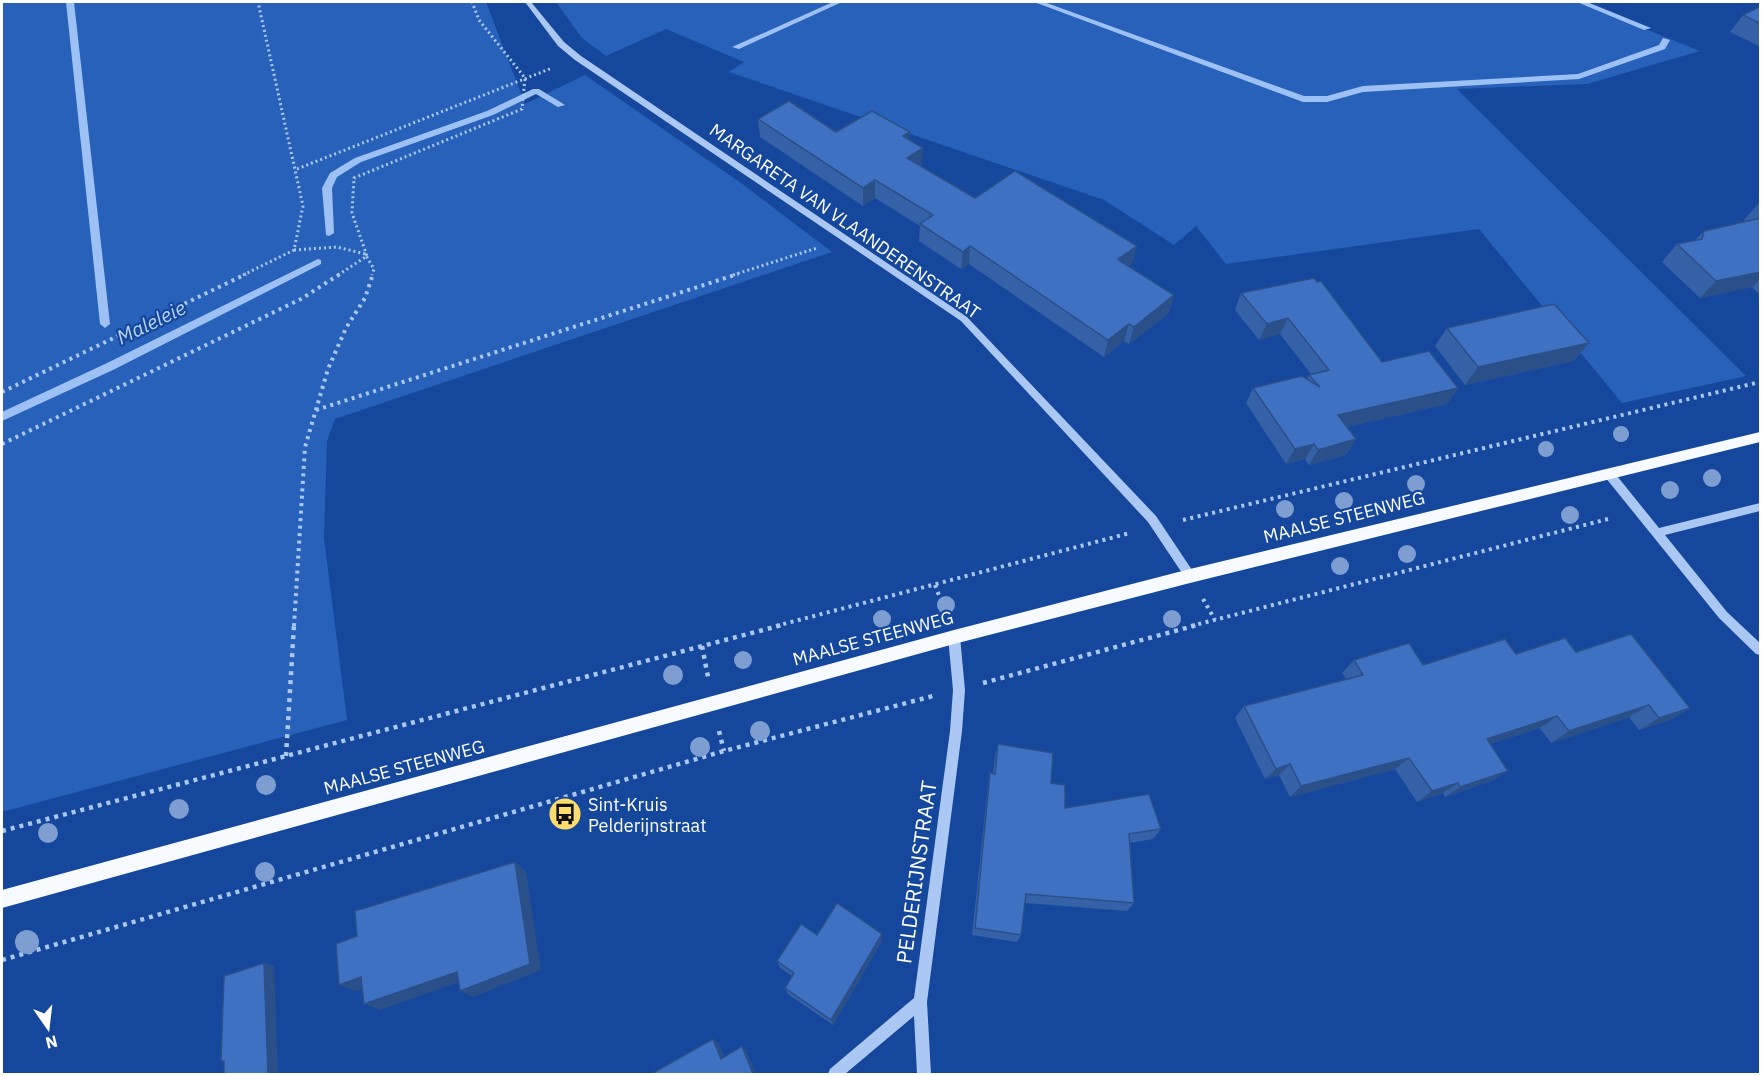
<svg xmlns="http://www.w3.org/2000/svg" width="1762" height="1076" font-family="'IBM Plex Sans',sans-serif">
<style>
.green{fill:#2861b9}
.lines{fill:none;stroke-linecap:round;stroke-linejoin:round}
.stream{fill:#9dc1f5;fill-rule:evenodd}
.path-far2{stroke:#abc7f3;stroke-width:3;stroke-dasharray:2 3;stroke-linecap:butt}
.path-far1{stroke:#abc7f3;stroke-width:4;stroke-dasharray:3 4.5;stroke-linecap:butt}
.path{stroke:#abc7f3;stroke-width:4.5;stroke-dasharray:4 5;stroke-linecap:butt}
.minor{fill:#abc7f3;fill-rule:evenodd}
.major{fill:#f7faff;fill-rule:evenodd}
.tree{fill:#7e9ed1}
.wall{fill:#3561a7}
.shaded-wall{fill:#2b4f88}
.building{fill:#3e71c2;stroke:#2b4f88;stroke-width:1.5}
.labels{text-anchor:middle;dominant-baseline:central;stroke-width:4.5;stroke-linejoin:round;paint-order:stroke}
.street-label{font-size:18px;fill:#fff;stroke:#15489c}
.poi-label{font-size:18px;fill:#fff;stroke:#15489c;text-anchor:start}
.water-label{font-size:20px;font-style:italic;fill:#b8d2f9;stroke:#15489c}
.near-street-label{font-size:21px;fill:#fff;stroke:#15489c}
</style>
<rect width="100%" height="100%" fill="#15489c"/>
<g class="green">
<path d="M2,2H486L525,104L585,75L741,183L832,252L335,419L327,441L324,538L347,720L2,812Z"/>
<path d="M556,2H1578L1700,51L1587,84L1457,89L1746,376L1622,403L1479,229L1226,264L1196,226L1174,245L1104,200L729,72L744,62L666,29L606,56L582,38Z"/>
</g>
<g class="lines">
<g class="stream">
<path d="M66,2H74L110,324L105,328L100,324Z"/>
<path d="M833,2H842L739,49L732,47Z"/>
<path d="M1034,2H1044L1304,96H1327L1363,86L1578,74L1659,45L1663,38L1670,40L1665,49L1579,79L1363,92L1327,102H1303Z"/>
<path d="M1577,2H1587L1651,28L1644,30Z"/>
<path d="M533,89H539L565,105L558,107L536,94L493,115L361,162L337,177L332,188L334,233L329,236L326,235L322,188L330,173L355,158L487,111Z"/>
<path d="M318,259L321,260V264L113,370L2,421V412L105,364Z"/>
</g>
<g class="path-far2">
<path d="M297,169L552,68"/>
<path d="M294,250L337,247L365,254L374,269L372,275"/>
<path d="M243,275L294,250L303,206L258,2"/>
<path d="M338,275L367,256L352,213L354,178L522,109L525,78L479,20L472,2"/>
<path d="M733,275L817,248"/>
</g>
<g class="path-far1">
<path d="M2,392L246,274"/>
<path d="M316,410L738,274"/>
<path d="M2,444L301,299L340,274"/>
<path d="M1183,520L1760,382"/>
<path d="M935,585L945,611"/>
<path d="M1203,599L1215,620"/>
<path d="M294,626L305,447L328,369L346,328L365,298L373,274"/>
<path d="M776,626L1130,533"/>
<path d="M1191,626L1612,518"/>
</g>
<g class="path">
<path d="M702,646L708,677"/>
<path d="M983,683L1197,625"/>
<path d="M719,731L724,751"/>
<path d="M286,756L294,625"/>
<path d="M2,831L782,625"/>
<path d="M2,960L724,751L933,696"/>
</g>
<g class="minor">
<path d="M525,2H531L564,42L581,56L967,317L1156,516L1194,573L1195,576L1194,579L1190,581L1186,579L1148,522L961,321L575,60L558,46Z"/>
<path d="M1609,470L1613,471L1659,528L1760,503V511L1665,535L1727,612L1760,643V655L1756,654L1719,618L1605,477L1604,474L1605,471Z"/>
<path d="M954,632L958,633L960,637L965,690L962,731L927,1002L931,1074H917L914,1016L845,1074H828L830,1069L914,998L950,731L953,690L948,637L950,633Z"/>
</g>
<path class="major" d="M1760,432V442L1190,583L954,644L2,908V890L954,630L1190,569Z"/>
</g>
<g class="tree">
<circle cx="1621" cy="434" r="8"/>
<circle cx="1546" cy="449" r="8"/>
<circle cx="1712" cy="478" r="9"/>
<circle cx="1416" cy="484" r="9"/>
<circle cx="1670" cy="490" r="9"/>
<circle cx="1344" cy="501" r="9"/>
<circle cx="1285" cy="509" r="9"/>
<circle cx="1570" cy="515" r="9"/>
<circle cx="1407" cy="554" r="9"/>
<circle cx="1340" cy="566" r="9"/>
<circle cx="946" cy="605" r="9"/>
<circle cx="882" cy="619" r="9"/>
<circle cx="1172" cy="619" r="9"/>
<circle cx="743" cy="660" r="9"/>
<circle cx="673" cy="675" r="10"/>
<circle cx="760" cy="731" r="10"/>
<circle cx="700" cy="747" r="10"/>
<circle cx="266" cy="785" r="10"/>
<circle cx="179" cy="809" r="10"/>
<circle cx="48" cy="833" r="10"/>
<circle cx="265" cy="872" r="10"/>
<circle cx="27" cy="942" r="12"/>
</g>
<g class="wall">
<path d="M1761,6V47L1730,32L1743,15Z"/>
<path d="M758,119L836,132L909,140L922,166H921L975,198L1132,264L1128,266L1174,295L1169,313L1129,344L1124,341L1104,357L969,264L961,269L919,241L920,226L875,198L863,206L760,137Z"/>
<path d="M1759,203H1761V296L1752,287L1700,298L1662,262L1677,244L1695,240L1704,231L1745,222L1744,220Z"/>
<path d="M1241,293L1382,362L1458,388L1447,404L1347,427L1356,439L1346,455L1309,465L1305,459L1286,464L1246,403L1253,388L1307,379L1309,375L1311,374L1280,334L1259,340L1235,310Z"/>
<path d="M1447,328L1574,361L1465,385L1435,346Z"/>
<path d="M1576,652L1690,708L1670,720L1639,730L1629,717L1551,743L1540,728L1490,744L1508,771L1491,781L1445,797L1443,793L1417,802L1395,769L1290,797L1279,775L1265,779L1235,718L1244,706L1346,679L1342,673L1354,660L1423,665L1516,654Z"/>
<path d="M998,744L1051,783L1065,808L1161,829L1153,839L1130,843L1134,903L1127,911L1025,903L1021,935L1017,942L972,935L988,784L990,773L993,774L995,755Z"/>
<path d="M817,935L882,941L833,1025L788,994L785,988L792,976L780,968L777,961Z"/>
</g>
<g class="shaded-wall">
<path d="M910,132L909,150L903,136Z"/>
<path d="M923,148L922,166L907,176V158Z"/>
<path d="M875,180V198L863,206V188Z"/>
<path d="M970,246L969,264L961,269L963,252Z"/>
<path d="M1137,246L1132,264L1114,276L1118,259Z"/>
<path d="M1761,272V278L1752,287L1700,298L1716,281Z"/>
<path d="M1174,295L1169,313L1129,344L1134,327Z"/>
<path d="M1288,318L1280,334L1259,340L1267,324Z"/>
<path d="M1129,324L1124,341L1104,357L1108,340Z"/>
<path d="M1589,343L1574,361L1465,385L1478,367Z"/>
<path d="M1458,388L1447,404L1329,431L1338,415Z"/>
<path d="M1356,439L1346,455L1309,465L1318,450Z"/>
<path d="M1314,444L1305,459L1286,464L1295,449Z"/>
<path d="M1649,705L1629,717L1551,743L1569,731Z"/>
<path d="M1690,708L1670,720L1639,730L1659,718Z"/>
<path d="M1557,716L1540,728L1471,750L1487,739Z"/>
<path d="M1409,758L1395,769L1290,797L1301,786Z"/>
<path d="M1290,764L1279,775L1265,779L1276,769Z"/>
<path d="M1508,771L1491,781L1445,797L1460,787Z"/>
<path d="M1458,783L1443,793L1417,802L1432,791Z"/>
<path d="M515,862L526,871L541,970L473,997L460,991Z"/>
<path d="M882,934V941L833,1025L831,1020Z"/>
<path d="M264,963L274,966L278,1074H268Z"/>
<path d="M457,972L470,978L380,1010L364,1004Z"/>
<path d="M361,977L377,983L356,991L339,985Z"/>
<path d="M713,1039L719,1043L727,1063L721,1059Z"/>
<path d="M742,1046L746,1050L756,1074H753Z"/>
</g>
<g class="building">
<path d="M1761,6V24L1743,15Z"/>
<path d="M789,101L836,132L872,111L910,132L903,136L923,148L907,158L975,198L1015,171L1137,246L1118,259L1120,261L1174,295L1134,327L1129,324L1108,340L970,246L963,252L920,224L933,215L875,180L863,188L758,119Z"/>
<path d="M1761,218V272L1716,281L1677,244L1702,239L1704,231Z"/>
<path d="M1314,278L1317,282L1321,281L1382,362L1429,351L1458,388L1338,415L1356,439L1318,450L1314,444L1295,449L1253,388L1302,376L1320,387L1309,375L1329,370L1288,318L1267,324L1241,293Z"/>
<path d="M1554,304L1589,343L1478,367L1447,328Z"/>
<path d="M1631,634L1690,708L1659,718L1649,705L1569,731L1557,716L1487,739L1508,771L1460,787L1458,783L1432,791L1409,758L1301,786L1290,764L1276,769L1244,706L1363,675L1354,660L1409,643L1423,665L1505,639L1516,654L1565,638L1576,652Z"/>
<path d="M998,744L1053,753L1051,783L1065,785V808L1149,794L1161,829L1129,834L1134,903L1026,894L1021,935L975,928L990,773L995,774Z"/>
<path d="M515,862L530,964L460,991L457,972L364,1004L361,977L339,985L336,944L357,936L355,911Z"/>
<path d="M837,903L882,934L831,1020L785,988L794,973L777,961L801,924L817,935Z"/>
<path d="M264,963L268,1074H224V1061H221L224,976Z"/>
<path d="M713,1039L721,1059L742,1046L753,1074H651Z"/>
</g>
<defs>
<symbol id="bus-disc" viewBox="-11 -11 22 22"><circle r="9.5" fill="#ffdd6d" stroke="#15489c"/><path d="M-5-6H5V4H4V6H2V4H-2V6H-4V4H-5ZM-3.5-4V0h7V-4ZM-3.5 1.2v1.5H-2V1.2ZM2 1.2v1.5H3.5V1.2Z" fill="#111"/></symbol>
</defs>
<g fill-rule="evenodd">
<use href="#bus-disc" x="546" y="795" width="38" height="38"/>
</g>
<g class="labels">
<g class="street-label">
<text transform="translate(845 221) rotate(35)">MARGARETA VAN VLAANDERENSTRAAT</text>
<text transform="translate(1344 517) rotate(-14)">MAALSE STEENWEG</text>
<text transform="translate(873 638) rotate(-15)">MAALSE STEENWEG</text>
<text transform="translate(404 767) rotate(-15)">MAALSE STEENWEG</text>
</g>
<g class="poi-label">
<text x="588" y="804">Sint-Kruis<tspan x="588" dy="21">Pelderijnstraat</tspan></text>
</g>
<g class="water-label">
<text transform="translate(151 322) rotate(-26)">Maleleie</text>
</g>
<g class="near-street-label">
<text transform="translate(916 872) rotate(-82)">PELDERIJNSTRAAT</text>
</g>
</g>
<rect width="1762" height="1076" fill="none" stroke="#ffffff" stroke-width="6"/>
<g transform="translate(48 1028) rotate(166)" stroke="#15489c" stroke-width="4.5" paint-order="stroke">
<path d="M0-4.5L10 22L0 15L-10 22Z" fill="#ffffff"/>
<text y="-9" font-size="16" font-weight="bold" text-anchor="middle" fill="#ffffff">N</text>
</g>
</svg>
